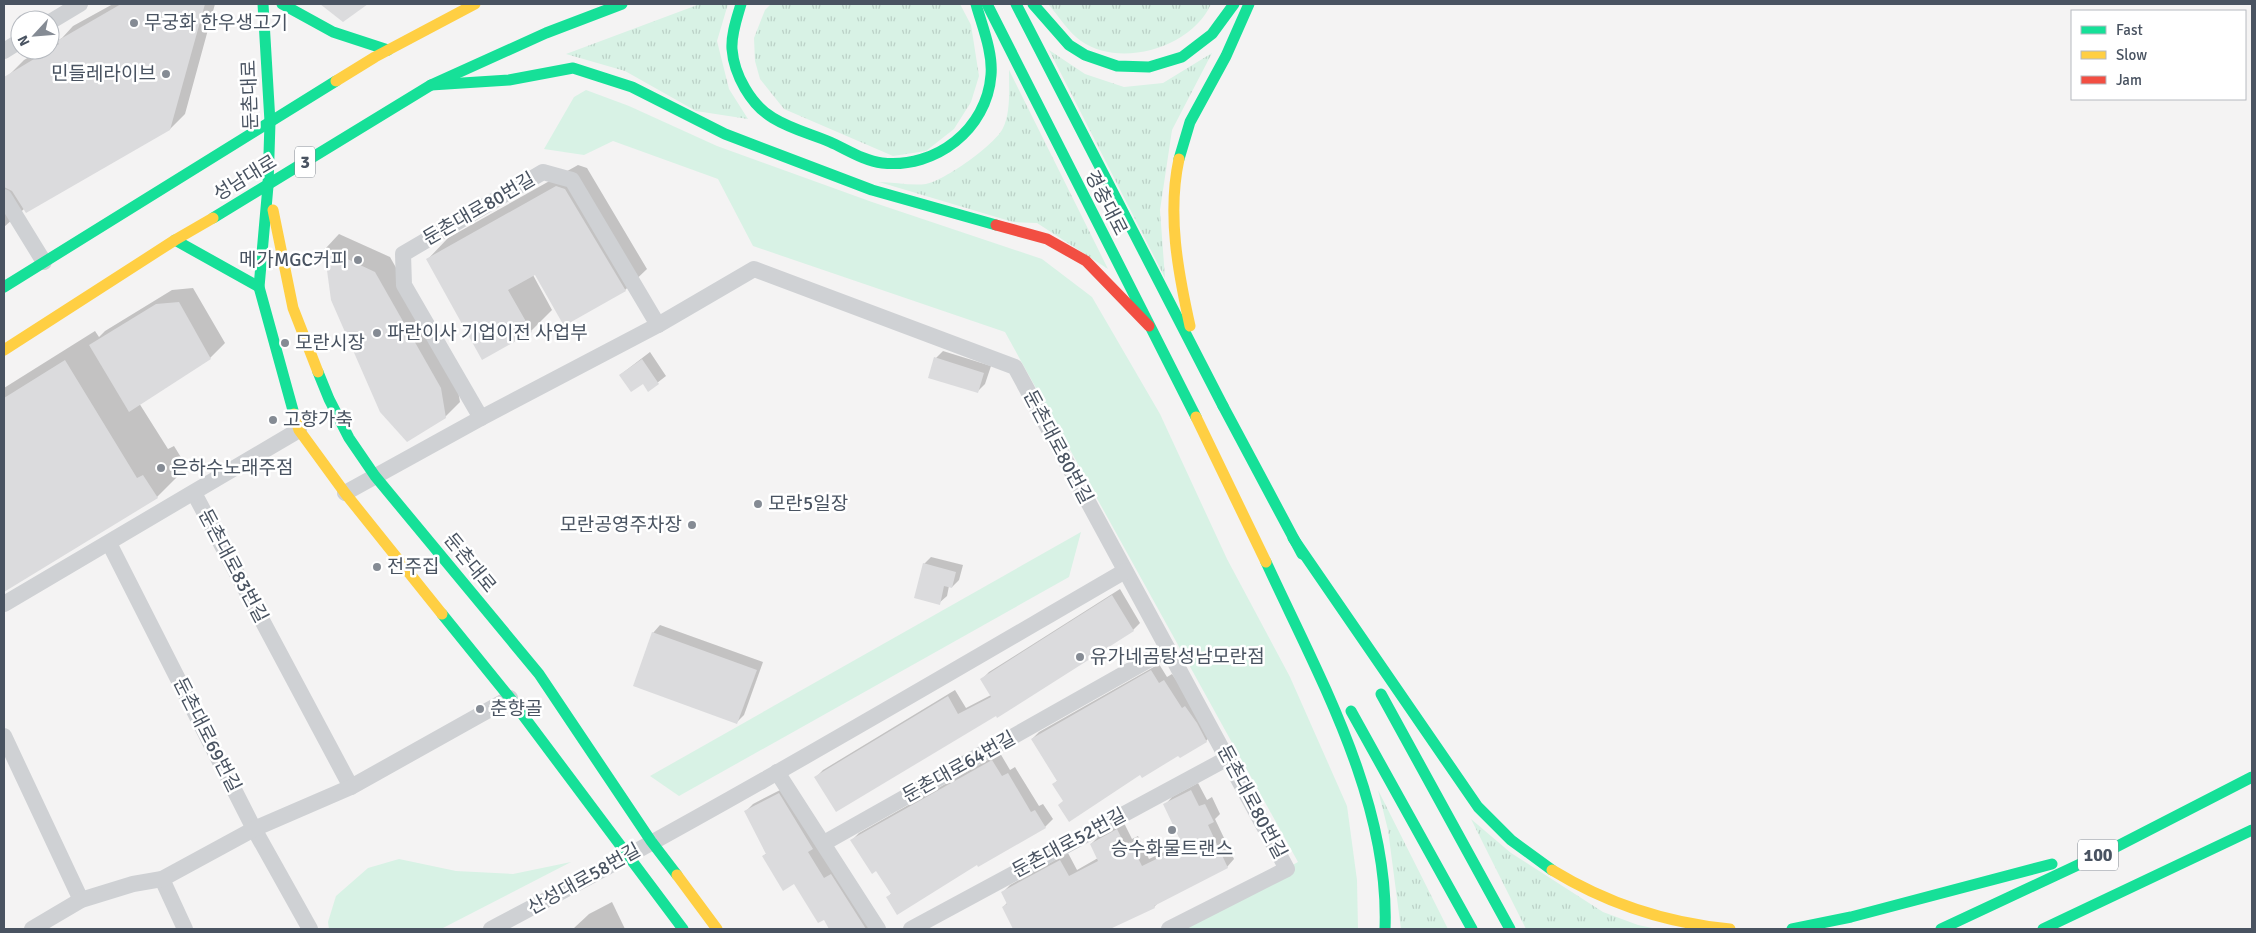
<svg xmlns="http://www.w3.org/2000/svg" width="2256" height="933" font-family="Signika,'Noto Sans KR',sans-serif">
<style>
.grass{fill:url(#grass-tufts)}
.green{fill:#d8f2e5}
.shadow{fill:#0003}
.building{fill:#dbdbdd}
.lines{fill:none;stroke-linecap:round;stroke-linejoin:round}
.street{stroke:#cfd1d4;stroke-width:16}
.fast{stroke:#16e098;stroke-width:11}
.slow{stroke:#ffcf43;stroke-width:11}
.jam{stroke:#f24e42;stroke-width:11}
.poi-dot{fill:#858b94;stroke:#fff;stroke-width:2}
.labels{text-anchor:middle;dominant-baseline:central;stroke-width:5;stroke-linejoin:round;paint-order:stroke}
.shield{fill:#fff;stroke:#808790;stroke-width:1}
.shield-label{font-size:18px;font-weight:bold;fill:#495361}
.poi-label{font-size:19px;fill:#495361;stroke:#fff;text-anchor:start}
.street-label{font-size:19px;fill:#495361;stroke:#fff}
</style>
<defs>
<pattern id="grass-tufts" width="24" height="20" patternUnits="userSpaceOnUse" patternTransform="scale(1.25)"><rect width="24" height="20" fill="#d8f2e5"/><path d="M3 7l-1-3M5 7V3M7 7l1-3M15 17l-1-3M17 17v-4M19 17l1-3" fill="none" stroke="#bbd1c7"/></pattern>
</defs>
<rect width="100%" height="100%" fill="#f4f3f3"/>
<g class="grass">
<path d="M700,4H728L717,41L729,89L748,119L696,111L625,71L566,54Z"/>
<path d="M771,4H960L971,25L979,76L971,102L954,129L926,151L893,156L784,109L760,79L755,61L754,38L765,10Z"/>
<path d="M1048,4H1211C1192,47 1121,69 1081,41C1069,33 1058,15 1048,4Z"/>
<path d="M1049,50L1085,74L1124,87L1163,83L1212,53L1172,130L1160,210L1165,278Z"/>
<path d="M1009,70L1108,269L1037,223L1013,222L879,182C894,182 911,186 926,184C944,181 996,144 1003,128C1011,113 1009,86 1009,70Z"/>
<path d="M1378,790L1448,929H1401L1388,830Z"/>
<path d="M1471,819L1511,853L1603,912L1638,925L1657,929H1526Z"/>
</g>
<g class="green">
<path d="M586,90L629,106L717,146L872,202L1042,259L1092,297L1160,414L1227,559L1290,677L1347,806L1357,880L1358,929H1175L1298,862L1005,332L753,246L718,179L613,141L584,155L544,149L574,97Z"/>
<path d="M1081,532L1069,577L679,796L650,776Z"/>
<path d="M399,859L456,871L513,874L571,862L441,929H329L328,922L336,896L368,868Z"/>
</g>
<g class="shadow">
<path d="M113,4H215L185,114L170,129L24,209L4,227V82L11,78L9,75L24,60L41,50H50V45L62,38L73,26Z"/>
<path d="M578,165L587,168L647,269L625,290L564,324L536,274L533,275L552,310L531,331L427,260L448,238Z"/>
<path d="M339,234L390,257L455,373L460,402L445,417L325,249Z"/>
<path d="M193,288L225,343L210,358L139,403L168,449L174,446L187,467L157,497L4,591V388L95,331L99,337L105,331L172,290Z"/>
<path d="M943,351L991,366L985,384L977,392L936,358Z"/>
<path d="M650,352L666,376L648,390L643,382L620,375Z"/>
<path d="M931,557L963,565L959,580L952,587L949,586L947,596L939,603L924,564Z"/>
<path d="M1120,589L1140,623L1133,630L996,714L816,777L823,770L955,690L966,708L991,695L982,679L989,672Z"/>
<path d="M660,625L763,662L744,715L737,722L653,633Z"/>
<path d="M1159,664L1167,677L1172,674L1213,733L1206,741L1141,773L1069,820L1064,800L1054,784L1058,780L1032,739L1039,732Z"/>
<path d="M1000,753L1010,770L1015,767L1039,806L1043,804L1053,819L1045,827L979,865L978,863L888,897L892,893L877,869L852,840L859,833Z"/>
<path d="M1198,783L1207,800L1212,797L1220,814L1215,819L1234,859L1227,867L1160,901L1154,907L1112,927V929H1011L1014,928L1003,907L1008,902L1003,892L1010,885L1068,853L1077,870L1098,858L1091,844L1098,837L1124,823L1132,839L1138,836L1149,859L1183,843L1165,805L1172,797Z"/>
<path d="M786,787L877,929H830L824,918L795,883L763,856L767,853L746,811L753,804Z"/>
<path d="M612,902L625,929H573L589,914Z"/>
</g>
<g class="building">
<path d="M121,4H205L170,130L26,213L12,191L4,187V77L59,44L57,41Z"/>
<path d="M320,4H368L343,22Z"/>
<path d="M556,186L565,189L626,291L564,326L535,275L508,290L532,332L482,360L426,259Z"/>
<path d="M324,248L375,272L441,388L446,418L407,442L380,412L331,300Z"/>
<path d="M179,302L211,359L129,412L89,345L156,304Z"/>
<path d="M934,357L984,373L978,393L928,378Z"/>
<path d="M642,359L659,384L648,392L643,384L631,392L619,375Z"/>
<path d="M65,360L137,478L143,475L158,498L4,592V398Z"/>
<path d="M923,563L956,572L952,588L944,586L940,605L914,598Z"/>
<path d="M1112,595L1134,631L997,718L996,716L836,812L814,777L948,696L958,714L991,697L980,679Z"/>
<path d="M652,632L757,670L737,724L633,686Z"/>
<path d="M1151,670L1159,683L1164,680L1182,708L1185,706L1197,723L1207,742L1180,758L1178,756L1142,778L1140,775L1069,822L1058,805L1063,801L1052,784L1057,781L1031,739Z"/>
<path d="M992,760L1002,776L1008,773L1031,812L1035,810L1046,828L978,867L977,865L897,915L886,897L891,894L876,871L872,874L850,840Z"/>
<path d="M1191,790L1199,806L1205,804L1214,822L1208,825L1228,868L1154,906L1155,908L1110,929H1013L1002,907L1007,904L1001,892L1060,860L1069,876L1098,861L1090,844L1117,829L1125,845L1130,842L1142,866L1183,846L1163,804Z"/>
<path d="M779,793L813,849L808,852L824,878L831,874L866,929H829L824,920L818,923L794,884L783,891L762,856L766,854L744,811Z"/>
</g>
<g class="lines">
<g class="street">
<path d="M50,22L80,4"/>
<path d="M4,51L20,41"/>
<path d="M4,197L44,262"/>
<path d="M481,418L404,285L403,254L543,172L572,180L658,325"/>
<path d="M194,493L351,787"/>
<path d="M345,493L481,418L658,325L754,269L1015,367L1287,869L1169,929"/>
<path d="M109,543L254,829L310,929"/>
<path d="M4,604L299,430"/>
<path d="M4,736L81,900"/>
<path d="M777,772L878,929"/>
<path d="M824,843L1168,649"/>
<path d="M162,879L185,929"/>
<path d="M32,929L81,900L133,884L162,879L254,829L351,787L510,698"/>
<path d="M491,929C706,817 915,693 1125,571"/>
<path d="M911,929L1228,758"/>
</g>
<g class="fast">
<path d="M263,4L270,122L268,186L259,287L294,414"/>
<path d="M282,4L333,32L388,50"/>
<path d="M741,4C737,18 731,34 732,49C734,75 751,105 773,118C791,129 811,134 830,142C846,149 864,161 882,163C936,169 987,129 991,75C993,52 982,26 976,4"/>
<path d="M987,4L1196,417"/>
<path d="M1016,4L1223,406"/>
<path d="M1033,4L1069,45L1085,55L1117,66L1149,67L1182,57L1212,34L1234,4"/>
<path d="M431,85L509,80L573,68L632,87L725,134L872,190L996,225"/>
<path d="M1179,159L1190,122L1226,56L1249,4"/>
<path d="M213,218L431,85L546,33L622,4"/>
<path d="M175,240L259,287"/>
<path d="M4,287L336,81"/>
<path d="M318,372L329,399L349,438L375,476L539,674L651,841L677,875"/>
<path d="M1223,406L1302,554"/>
<path d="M1293,538L1478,807L1511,840L1552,870"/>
<path d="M1266,562C1318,675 1390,801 1385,929"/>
<path d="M442,614L510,698L683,929"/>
<path d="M1381,694L1510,929"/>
<path d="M1351,711L1472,929"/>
<path d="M1792,929L1851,917L2052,864"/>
<path d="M1941,929L2110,850L2252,777"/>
<path d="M2043,929L2252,830"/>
</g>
<g class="slow">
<path d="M336,81L375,57L475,4"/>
<path d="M1179,159C1167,214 1178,272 1190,326"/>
<path d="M273,210L293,308L318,372"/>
<path d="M4,350L175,240L213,218"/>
<path d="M294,414L299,430L345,493L442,614"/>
<path d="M1196,417L1266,562"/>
<path d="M1552,870C1606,903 1666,923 1730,929"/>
<path d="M677,875L717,929"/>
</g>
<path class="jam" d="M996,225L1047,239L1086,261L1149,326"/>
</g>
<g class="poi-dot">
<circle cx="134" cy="23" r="5"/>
<circle cx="166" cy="74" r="5"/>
<circle cx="358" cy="260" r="5"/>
<circle cx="377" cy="333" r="5"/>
<circle cx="285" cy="343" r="5"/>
<circle cx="273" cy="420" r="5"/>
<circle cx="161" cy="468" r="5"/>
<circle cx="758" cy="504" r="5"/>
<circle cx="692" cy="525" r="5"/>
<circle cx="377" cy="567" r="5"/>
<circle cx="1080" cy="657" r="5"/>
<circle cx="480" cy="709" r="5"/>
<circle cx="1172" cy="830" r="5"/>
</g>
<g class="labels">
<g class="shield">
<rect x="295" y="146.5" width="20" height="31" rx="4"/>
<rect x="2078" y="839.5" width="40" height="31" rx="4"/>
</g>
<g class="shield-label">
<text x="305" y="162">3</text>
<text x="2098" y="855">100</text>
</g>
<g class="poi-label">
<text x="144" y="23">무궁화 한우생고기</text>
<text x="156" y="74" text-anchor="end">민들레라이브</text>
<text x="348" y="260" text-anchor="end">메가MGC커피</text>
<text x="387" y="333">파란이사 기업이전 사업부</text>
<text x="295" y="343">모란시장</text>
<text x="283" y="420">고향가축</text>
<text x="171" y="468">은하수노래주점</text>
<text x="768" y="504">모란5일장</text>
<text x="682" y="525" text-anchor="end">모란공영주차장</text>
<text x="387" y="567">전주집</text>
<text x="1090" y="657">유가네곰탕성남모란점</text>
<text x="490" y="709">춘향골</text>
<text x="1172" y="849" text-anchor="middle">승수화물트랜스</text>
</g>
<g class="street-label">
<text transform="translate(250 95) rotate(-92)">둔촌대로</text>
<text transform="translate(245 178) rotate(-31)">성남대로</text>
<text transform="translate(1106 203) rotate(63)">경충대로</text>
<text transform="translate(479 209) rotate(-30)">둔촌대로80번길</text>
<text transform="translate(1058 447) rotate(62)">둔촌대로80번길</text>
<text transform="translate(470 563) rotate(51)">둔촌대로</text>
<text transform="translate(233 566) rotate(62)">둔촌대로83번길</text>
<text transform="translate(207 735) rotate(63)">둔촌대로69번길</text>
<text transform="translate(959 767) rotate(-29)">둔촌대로64번길</text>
<text transform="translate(1252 802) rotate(62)">둔촌대로80번길</text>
<text transform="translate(1069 843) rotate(-28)">둔촌대로52번길</text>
<text transform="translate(584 879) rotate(-29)">산성대로58번길</text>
</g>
</g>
<rect width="2256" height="933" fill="none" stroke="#495361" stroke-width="10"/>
<rect x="2071" y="10" width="175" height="90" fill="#ffffff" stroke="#b6bac0"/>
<rect x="2081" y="26" width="25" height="8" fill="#16e098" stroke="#b6bac0"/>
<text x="2116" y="35" font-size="15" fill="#495361">Fast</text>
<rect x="2081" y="51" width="25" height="8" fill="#ffcf43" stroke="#b6bac0"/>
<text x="2116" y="60" font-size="15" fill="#495361">Slow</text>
<rect x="2081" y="76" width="25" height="8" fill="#f24e42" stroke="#b6bac0"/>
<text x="2116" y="85" font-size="15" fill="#495361">Jam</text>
<g transform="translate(35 35) rotate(244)"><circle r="24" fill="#ffffff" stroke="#b6bac0"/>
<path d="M0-4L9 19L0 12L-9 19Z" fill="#858b94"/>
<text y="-8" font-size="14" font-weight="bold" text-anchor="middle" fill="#495361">N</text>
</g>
</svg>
